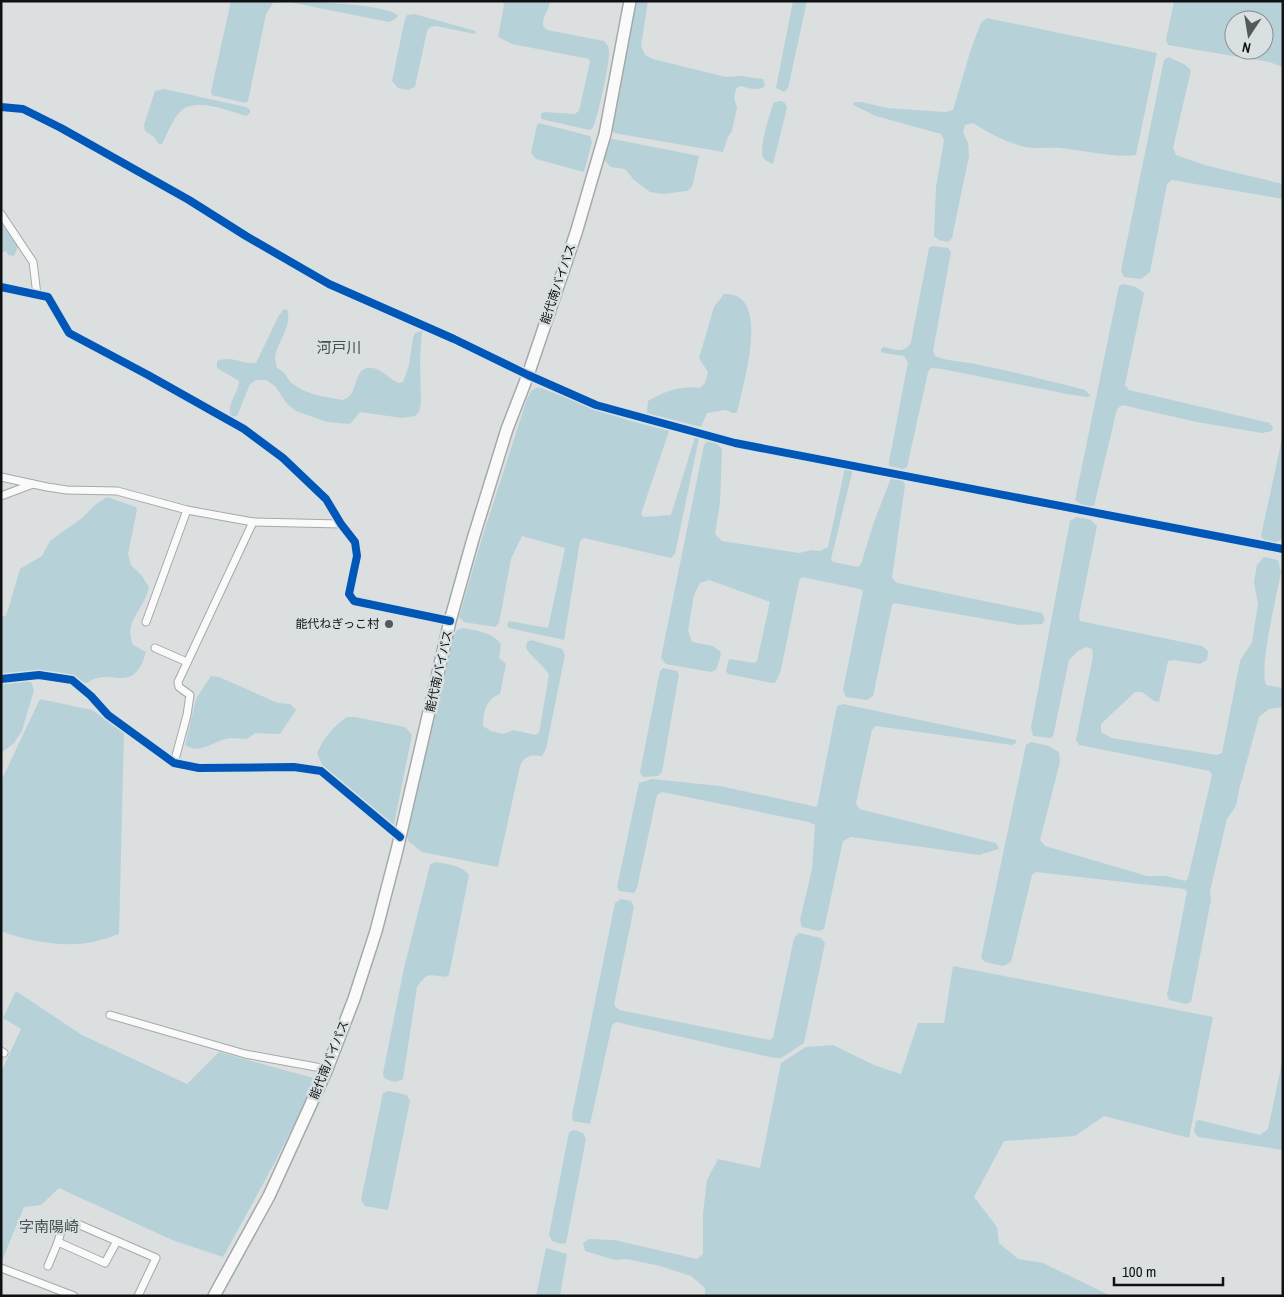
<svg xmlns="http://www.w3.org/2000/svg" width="1284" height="1297" font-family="'Archivo Narrow','Noto Sans JP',sans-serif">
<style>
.green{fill:#b7d1d9;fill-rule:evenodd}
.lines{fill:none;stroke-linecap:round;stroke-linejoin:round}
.minor-casing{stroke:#a6a9a9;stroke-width:9}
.trunk-casing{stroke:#a6a9a9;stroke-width:14}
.minor{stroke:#fafafa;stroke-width:7}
.trunk{stroke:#fafafa;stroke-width:11}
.cycleway-casing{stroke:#d9e0e2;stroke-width:11}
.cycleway{stroke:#0057b8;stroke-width:8}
.poi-dot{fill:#56595a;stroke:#d9e0e2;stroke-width:2}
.labels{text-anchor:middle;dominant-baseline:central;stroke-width:5;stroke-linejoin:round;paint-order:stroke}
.street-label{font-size:12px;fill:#0f1112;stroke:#d9e0e2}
.poi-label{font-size:12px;fill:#0f1112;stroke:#d9e0e2;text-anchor:end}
.quarter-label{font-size:15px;fill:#494f51;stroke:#d9e0e2}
</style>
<rect width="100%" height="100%" fill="#dbdfe0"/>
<g class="green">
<path d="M231,1C258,1 385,0 398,16L394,20L389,22L289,2L273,3L266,14L248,101L245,103L212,95L211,91Z"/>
<path d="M502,1H550C549,10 542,17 543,26L547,30L604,41C607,44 609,47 609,51C610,63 598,116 593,128L589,130L541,119V114L544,112L575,114L579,111L590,62L589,59L512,44L498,37L504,5Z"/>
<path d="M636,1H648L641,46L645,55L653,59L726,77L741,76L763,79L765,86C758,92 749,88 740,86L736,89L734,98L737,107L732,131L728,137L723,152L614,133L610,127Z"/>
<path d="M793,1H807L788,88L784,92L776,88Z"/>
<path d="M1174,1H1283V67L1269,62L1168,45L1166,40ZM1234,20H1264V50H1234Z"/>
<path d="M414,14L476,31L475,34L436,26L430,27L427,31L415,87L408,90L398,88L392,81L405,19L407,15Z"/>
<path d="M987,18L1157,53L1136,155C1114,158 1083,150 1060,148C1049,147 1036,149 1025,147C1006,142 990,134 973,123L965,125L963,132L968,143L969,156L952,238L948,242L939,240L934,236L936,187L944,140L941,134L876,116L853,105L854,102H861L887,108L946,112L953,110L971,49L981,23Z"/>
<path d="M1168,57L1184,64L1191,70L1173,148L1176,155L1208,166L1283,184V199L1172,180L1167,184L1150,272L1141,279L1124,277L1121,270L1164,60Z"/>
<path d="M164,89L246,107L250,110V113L246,116C228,111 193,96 179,113C172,121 167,134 162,144H159L154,137L145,131L144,125L155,91Z"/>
<path d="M781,101L785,103L787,108L773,164C769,162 765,161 763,157C759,148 770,112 774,102Z"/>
<path d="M539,123L590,136L592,142L584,172L536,159L531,153L537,125Z"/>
<path d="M613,139L699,156L692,187L687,191L663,194L650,192L634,180L625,169L611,167L605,161L604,151L607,140Z"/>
<path d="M1,223L15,240L18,247L14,256L8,255L6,251L1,252Z"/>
<path d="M933,246L948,248L951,252L933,351L935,356C949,362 965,361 980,365C1016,372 1050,381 1085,390L1091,396L1087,397L1067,394L942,369L931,368L928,372L907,467L903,469L889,466V462L908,362L904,356L884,353L881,352V349L884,347C896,350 904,354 911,342L929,248Z"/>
<path d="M1124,284L1136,287L1144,293L1125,385L1129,390L1270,423L1273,428L1272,431L1262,433L1197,422L1122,405L1117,409L1094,506C1087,507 1081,505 1075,500L1119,286Z"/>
<path d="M724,294C773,291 742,387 737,413H732L726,410L707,413L701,427L647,413L648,401C663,392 682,385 700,388L705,383L708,372L699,358L714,307Z"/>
<path d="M287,309C293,324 278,341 275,356C275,359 276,364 277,368C289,374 285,378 293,384C307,395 326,397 343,400C347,398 350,396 352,393C357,383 357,366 372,368C384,369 389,380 399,383L403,382L409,365L413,338L415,333L422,331L420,358L421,403L419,412L415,416L402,418L360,412L350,424L327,422L296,411L287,404L275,386L266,380H256L250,384L237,416L231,417C226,404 238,394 239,381L217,368V361C234,355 242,365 256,363L278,317L283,310Z"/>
<path d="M538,387L627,420L669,431L641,514L644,517L671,515L695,437L699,438L675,554L671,558L584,538L580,541L564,640L509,628L507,625L509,621L548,628L565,548L522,536L511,559L499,623L495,627L464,622L459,617L482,538L527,399L531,391Z"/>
<path d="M1283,434V538L1276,543L1265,541L1261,536Z"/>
<path d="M708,441L716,443L722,449L720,503L715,534L722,541L799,553L812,550L820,551L828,547L845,468L853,469L831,559L833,562L858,567L861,564L874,522L891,478L895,477L902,479L905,485L892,578L897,583L1042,613L1045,619L1042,624L1019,625L894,603L892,605L873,696L867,700L846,697L843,690L863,591L860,589L802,577L799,581L781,670L776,682L771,683L728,674L726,671L729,659L755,663L757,661L770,602L709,580L700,583L694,595L688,630L692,642L713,646L721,652L720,658L716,670L711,672L666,664L661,658L704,445Z"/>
<path d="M107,497L136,507L137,510L128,554L131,565L142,576L149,587C144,611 123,620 133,645L146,652C144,658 142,665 138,670C124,688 107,668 87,683C81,682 79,679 73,677C51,667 24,672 1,675V617L5,616L8,610L20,569L42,556L50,541L82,518L95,505Z"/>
<path d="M1077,517L1091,520L1097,526L1079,616L1080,621L1202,646L1208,651L1207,660L1200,664L1174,660L1168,661L1159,702L1154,701L1142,692H1135L1101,724V732L1112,738L1217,755L1222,753L1240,661L1252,642L1258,604L1254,582L1257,565L1264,557L1278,560L1281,572C1277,596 1259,664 1266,685L1283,688V707L1269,709L1259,717L1239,790L1236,806L1227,819L1210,891L1211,900L1191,1002L1186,1004L1169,1000L1167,995L1187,892L1185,889L1036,872L1032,875L1011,962L1003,966L985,962L981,958L1026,745L1031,742L1049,746L1059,752L1060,762L1040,840L1045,846L1147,876H1166L1185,881L1188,878L1212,775L1210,771L1079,745L1076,740L1093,656L1092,649L1086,647L1078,651L1069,660L1053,737L1050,738L1033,736L1031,727L1070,521Z"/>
<path d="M463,628C477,631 492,632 501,644L499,658L506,664L500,694C486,699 483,712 483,726L491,731L503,734L514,730L535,735L539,733L549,675C543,664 532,658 526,648L527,642L531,640L562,649L565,655L546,749L542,756C531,755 525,755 520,766L498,867L422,852L409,842L407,837L453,637L457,630Z"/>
<path d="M663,668L677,671L679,674L662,772L658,776L643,777L640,772L660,671Z"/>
<path d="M211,676L219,677L278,703L290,704L296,710L280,734L255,733L247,739C242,739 236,738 231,738C215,739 201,756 185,745L196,699Z"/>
<path d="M22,680L31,682L34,690L22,731L14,743L1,753V684Z"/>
<path d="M40,699L92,710L124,733L119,934C110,937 102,940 93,942C66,948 26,941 1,931V781Z"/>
<path d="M843,704L1016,740V743L1012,745L876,726L872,730L856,803L859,809L996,843L999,849L979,855L851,837L843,841L824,929L819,931L802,927L800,920L812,869L815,825L809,822L662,792L657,795L637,888L634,893L619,891L617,887L639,783L652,779L720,786L817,807L837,706Z"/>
<path d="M347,717H355L405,727L412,735L394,824H390L323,767L317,753C324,738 333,726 347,717Z"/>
<path d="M435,862C447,864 461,865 469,875L449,975L446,977C429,975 427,972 417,987L403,1079C396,1083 391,1082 384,1078L383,1073L404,968L430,865Z"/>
<path d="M621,899L631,901L634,907L614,1005L619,1010L769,1040L773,1038L794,938L799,933L821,938L825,943L804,1043L781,1058H774L616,1022L612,1025L590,1124L573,1121L572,1115L615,903Z"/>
<path d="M953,966L1213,1017L1189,1138L1104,1116L1075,1136L1004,1141L974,1197L997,1227L999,1243L1018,1259L1043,1263L1111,1296H705V1288L691,1276L660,1266L627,1259L615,1260L585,1251L583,1243L589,1239L614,1240L697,1259L703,1254V1213L707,1180L718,1159L760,1168L781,1063L806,1047L833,1045L874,1065L901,1074L918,1023H944Z"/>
<path d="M16,991L82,1035L187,1084L219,1052L317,1079L275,1162L223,1257L172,1240L59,1188L41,1205L24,1207L1,1263V1072L21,1029L3,1018Z"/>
<path d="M1283,1058V1150L1198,1137L1194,1132L1196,1121L1199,1120L1260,1135L1268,1129Z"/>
<path d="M389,1091L407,1095L410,1101L388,1210L365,1206L361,1200L383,1093Z"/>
<path d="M574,1130L583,1133L586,1139L566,1243L561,1244L552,1241L549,1235L569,1132Z"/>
<path d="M546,1248L567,1254L560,1296H536Z"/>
</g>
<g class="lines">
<defs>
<g id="minor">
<path d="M1,107L23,109L61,128L189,200L246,236L329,284L454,339L528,375L596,405L735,443L1283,549"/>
<path d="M1,214L33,262L37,295"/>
<path d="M1,287L48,297L69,333L148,375L244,429L283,458L326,499L341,524L355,542L357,556L349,594L354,601L450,621"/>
<path d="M1,477L47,487L67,490L117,491L187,510L253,522L341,524"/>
<path d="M1,496L33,484"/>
<path d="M146,622L187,510"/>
<path d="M155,648L187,662"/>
<path d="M1,679L39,675L72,680L91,696L108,715L174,763L199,768L294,767L321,771L400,837"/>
<path d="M174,763L187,715L190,695L179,687L178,682L253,522"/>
<path d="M110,1015L245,1054L327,1069"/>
<path d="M1,1051L4,1053"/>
<path d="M117,1241L105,1263L58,1242L63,1224L73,1222L156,1258L138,1296"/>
<path d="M48,1266L58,1242"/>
<path d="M1,1268L74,1296"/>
</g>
<path id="trunk" d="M214,1296L269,1196L327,1069L354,999L376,931L397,850L450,621L473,539L507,429L528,375L576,233L605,134L630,1"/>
</defs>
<use href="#minor" class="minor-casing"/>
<use href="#trunk" class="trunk-casing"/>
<use href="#minor" class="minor"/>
<use href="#trunk" class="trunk"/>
<defs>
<g id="cycleway">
<path d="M1,107L23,109L61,128L189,200L246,236L329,284L454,339L528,375L596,405L735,443L1283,549"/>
<path d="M1,287L48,297L69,333L148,375L244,429L283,458L326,499L341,524L355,542L357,556L349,594L354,601L450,621"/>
<path d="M1,679L39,675L72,680L91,696L108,715L174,763L199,768L294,767L321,771L400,837"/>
</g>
</defs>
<use href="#cycleway" class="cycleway-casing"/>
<use href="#cycleway" class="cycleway"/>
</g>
<circle class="poi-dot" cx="389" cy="624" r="5"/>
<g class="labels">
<g class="street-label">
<text transform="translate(558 284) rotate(-71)">能代南バイパス</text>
<text transform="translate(439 671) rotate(-77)">能代南バイパス</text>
<text transform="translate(329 1060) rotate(-68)">能代南バイパス</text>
</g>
<g class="poi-label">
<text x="379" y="624">能代ねぎっこ村</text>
</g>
<g class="quarter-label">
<text x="339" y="347">河戸川</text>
<text x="49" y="1226">字南陽崎</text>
</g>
</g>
<rect width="1284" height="1297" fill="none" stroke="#0f1112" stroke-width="5"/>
<g transform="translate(1249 35) rotate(192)"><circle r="24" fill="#d9e0e2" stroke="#888d8f"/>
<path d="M0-4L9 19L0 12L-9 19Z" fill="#56595a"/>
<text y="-8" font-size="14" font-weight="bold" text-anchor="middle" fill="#0f1112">N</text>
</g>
<path d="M1114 1277v8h109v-8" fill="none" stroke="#0f1112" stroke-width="2.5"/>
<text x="1122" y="1277" font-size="15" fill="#0f1112" stroke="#d9e0e2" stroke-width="4" paint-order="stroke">100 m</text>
</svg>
